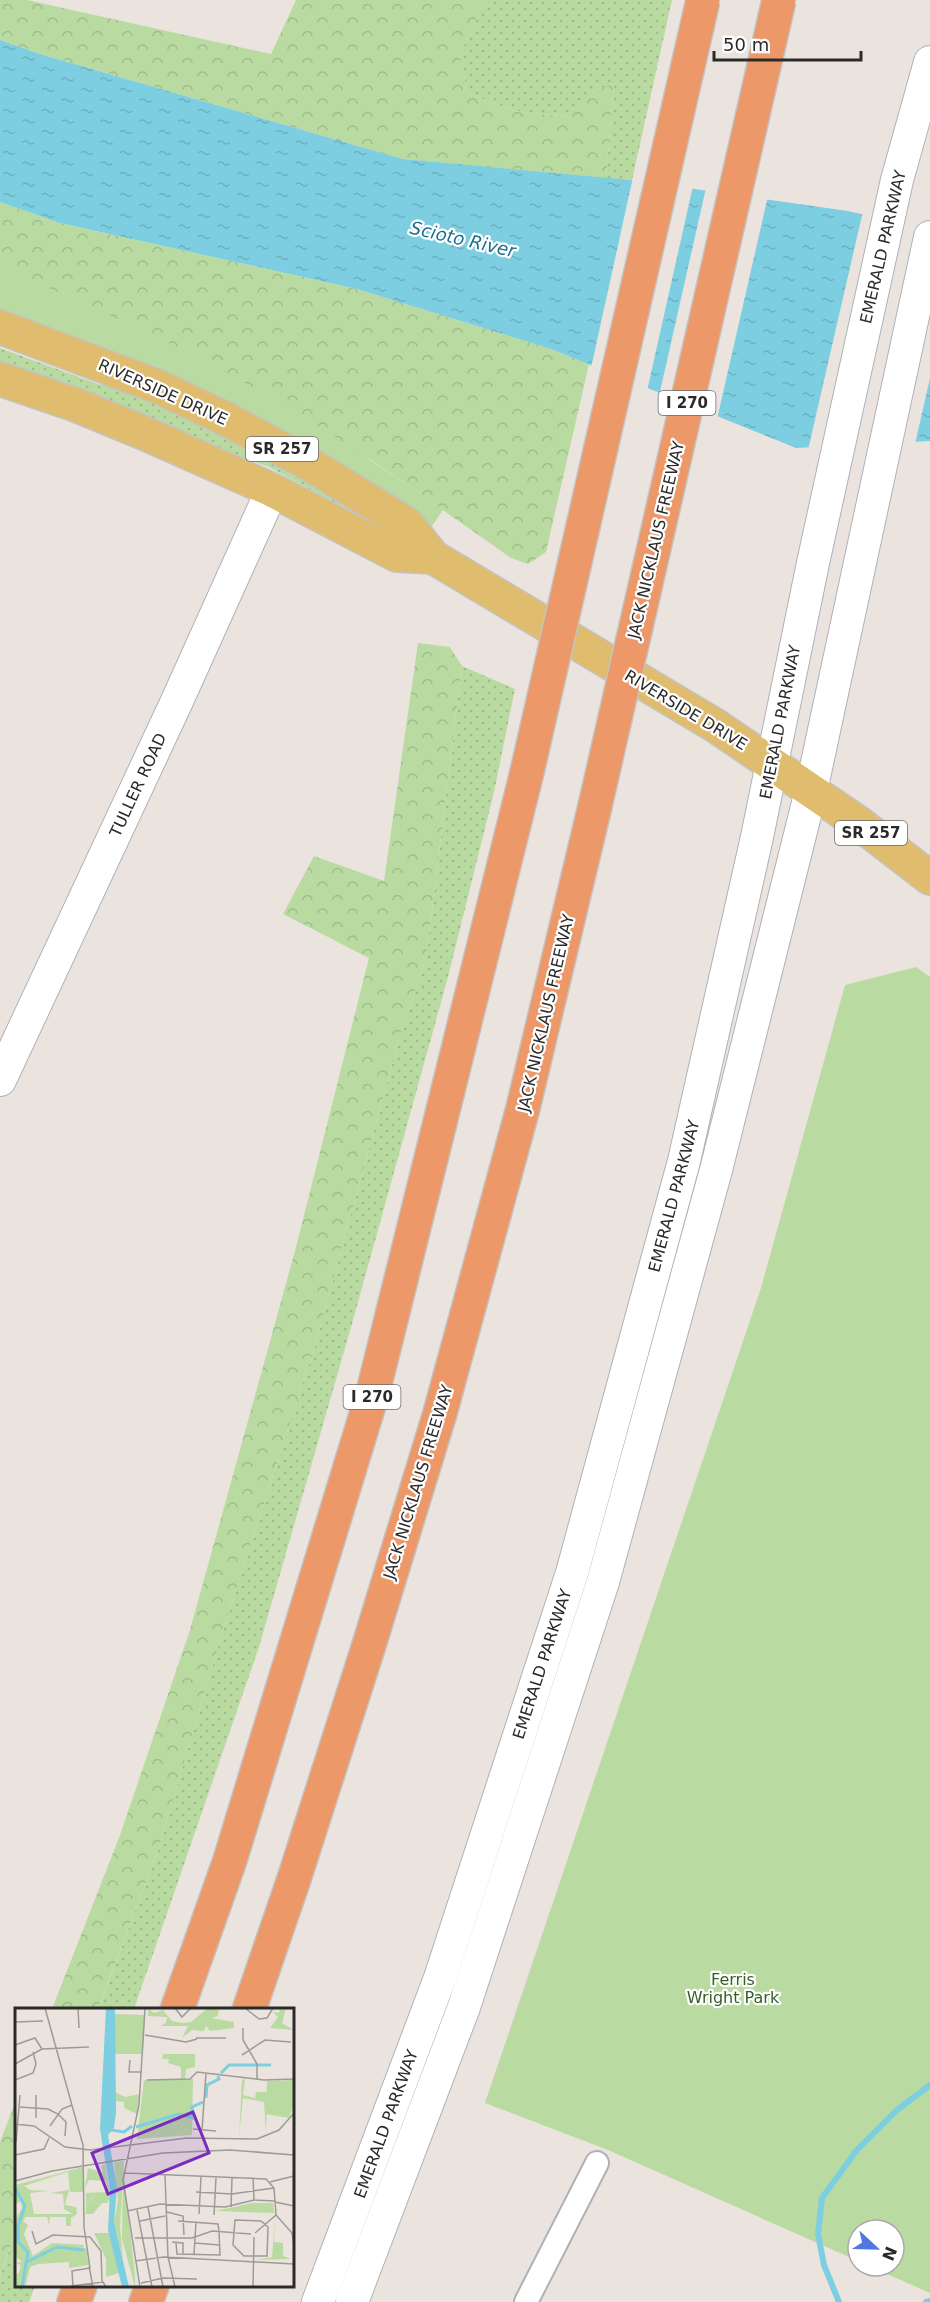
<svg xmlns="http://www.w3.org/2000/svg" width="930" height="2302" font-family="'DejaVu Sans',sans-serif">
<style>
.grass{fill:url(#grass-dots)}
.forest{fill:url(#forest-crowns)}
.park{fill:#b9dba1}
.water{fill:url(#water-ripples)}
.pier{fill:#ebe4de}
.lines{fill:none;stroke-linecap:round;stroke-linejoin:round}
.stream{stroke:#7dcee1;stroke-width:6}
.street-casing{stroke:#afb1b9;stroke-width:26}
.secondary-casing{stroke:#afb1b9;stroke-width:34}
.primary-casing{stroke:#c3c3c3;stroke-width:36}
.highway-casing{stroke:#c3c3c3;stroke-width:36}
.street{stroke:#fff;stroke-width:22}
.secondary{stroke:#fff;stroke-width:32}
.primary{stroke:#e0bd6e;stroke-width:33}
.highway{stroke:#ec9868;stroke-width:33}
.highway-bridge-casing{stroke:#c3c3c3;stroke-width:36;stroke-linecap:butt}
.highway-bridge{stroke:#ec9868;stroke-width:33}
.labels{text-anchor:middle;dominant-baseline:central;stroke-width:4.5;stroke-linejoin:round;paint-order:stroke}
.shield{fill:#fff;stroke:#6a6a6a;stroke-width:1.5}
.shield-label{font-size:15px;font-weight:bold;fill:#2a2a2a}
.street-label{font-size:16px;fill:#2a2a2a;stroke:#fff}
.park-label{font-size:16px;fill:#345f23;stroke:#fff}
.water-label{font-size:18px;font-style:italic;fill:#1d6e8c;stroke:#fff}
.inset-river{fill:none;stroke:#7dcee1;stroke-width:3}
.inset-road{fill:none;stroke:#9e9a96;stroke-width:1.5}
.view{fill:#7b2cbf;fill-opacity:0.15;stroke:#7b2cbf;stroke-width:3}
.inset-edge{fill:none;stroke:#2a2a2a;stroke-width:3}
</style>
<defs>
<pattern id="grass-dots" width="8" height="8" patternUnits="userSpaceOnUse" patternTransform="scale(1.5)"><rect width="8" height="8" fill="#b9dba1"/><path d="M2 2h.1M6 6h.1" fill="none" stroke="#9fbc8b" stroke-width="1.8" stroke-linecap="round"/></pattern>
<pattern id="forest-crowns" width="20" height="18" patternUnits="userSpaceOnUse" patternTransform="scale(1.5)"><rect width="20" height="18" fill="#b9dba1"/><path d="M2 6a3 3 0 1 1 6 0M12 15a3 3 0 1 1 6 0" fill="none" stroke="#9fbc8b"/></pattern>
<pattern id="water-ripples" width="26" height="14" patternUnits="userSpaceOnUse" patternTransform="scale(1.5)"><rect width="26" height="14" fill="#7dcee1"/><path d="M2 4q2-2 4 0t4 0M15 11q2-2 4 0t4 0" fill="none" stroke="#6cb1c1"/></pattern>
</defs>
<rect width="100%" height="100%" fill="#ebe4de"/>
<g class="grass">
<path d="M485,0H672L632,180L606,178L614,84L597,89L569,117L514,111L467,93L460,54Z"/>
<path d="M0,348L98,384L147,394L367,513L364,519L269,467L240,457L212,451L0,368Z"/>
<path d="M462,666L515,689L494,792L448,977L352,1324L259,1647L134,2009L98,2010L158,1850L225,1624L313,1352L400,1036L426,958Z"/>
<path d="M16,2231V2286H35L29,2302H0V2276Z"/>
</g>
<g class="forest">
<path d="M0,0H27L271,54L296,0H485L460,54L467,93L514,111L568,117L597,89L614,84L606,178L403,159L40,54L0,40Z"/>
<path d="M0,202L60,223L357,289L551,349L589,364L546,552L528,564L511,558L373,461L41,285L0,266Z"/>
<path d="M418,643L450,647L462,666L426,958L400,1036L313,1352L225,1624L158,1850L98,2009H52L120,1835L190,1630L295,1251L369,958L283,914L314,856L384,881Z"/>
<path d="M16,2100V2231L0,2275V2142Z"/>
</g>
<g class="park">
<path d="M0,266C60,293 120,319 179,348C271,393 358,450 443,510L432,526L311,451L0,315Z"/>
<path d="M916,967L930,977V2293L869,2266H894V2230H858V2261L608,2150L485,2103L761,1288L845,985Z"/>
</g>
<path class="water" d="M0,40L40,54L403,159L632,180L848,211L930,230V441L796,448L551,349L357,289L60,223L0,202Z"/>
<g class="pier">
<path d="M633,177L693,186L647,391L591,368Z"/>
<path d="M706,188L768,196L717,419L659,396Z"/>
<path d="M863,211L930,227V378L915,444L808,450Z"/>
</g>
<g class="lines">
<g class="stream">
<path d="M839,2302L824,2265L818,2234L822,2198L856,2151L897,2110L930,2085"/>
<path d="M926,2302L930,2301"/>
</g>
<defs>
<path id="street" d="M526,2302L597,2163"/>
<g id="secondary">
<path d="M0,1080L177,701L272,490"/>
<path d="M318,2302L440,1978L572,1573L684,1161L757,837L813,563L897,180L930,62"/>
<path d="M352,2302L464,2007L603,1582L716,1170L811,791L930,237"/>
</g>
<g id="primary">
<path d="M0,327L159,387L226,419L306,462L407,524L433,557L716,726L860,824L930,878"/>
<path d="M0,379L76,405L144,433L272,490L397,555L433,557"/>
</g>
<g id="highway">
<path d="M177,2010L230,1860L373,1392L527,772"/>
<path d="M249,2010L294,1879L369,1645L440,1413L523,1108L595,806"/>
<path d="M74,2302L80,2286"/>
<path d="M146,2302L152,2286"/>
</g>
</defs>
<use href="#street" class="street-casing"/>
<use href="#secondary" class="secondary-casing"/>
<use href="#primary" class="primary-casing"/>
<use href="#highway" class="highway-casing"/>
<use href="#street" class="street"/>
<use href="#secondary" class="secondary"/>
<use href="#primary" class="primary"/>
<use href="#highway" class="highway"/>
<defs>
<g id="highway-bridge">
<path d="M527,772L703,0"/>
<path d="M595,806L779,0"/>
</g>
</defs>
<use href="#highway-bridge" class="highway-bridge-casing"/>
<use href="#highway-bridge" class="highway-bridge"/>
</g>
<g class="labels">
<g class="shield">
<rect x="658.5" y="391" width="57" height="24" rx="4.5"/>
<rect x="246" y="437" width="72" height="24" rx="4.5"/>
<rect x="835" y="821" width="72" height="24" rx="4.5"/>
<rect x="343.5" y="1385" width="57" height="24" rx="4.5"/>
</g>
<g class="shield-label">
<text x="687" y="403">I 270</text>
<text x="282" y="449">SR 257</text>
<text x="871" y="833">SR 257</text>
<text x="372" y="1397">I 270</text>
</g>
<g class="street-label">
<text transform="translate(883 247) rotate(-77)">EMERALD PARKWAY</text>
<text transform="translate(163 392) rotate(24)">RIVERSIDE DRIVE</text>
<text transform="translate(656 540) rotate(-77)">JACK NICKLAUS FREEWAY</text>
<text transform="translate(686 710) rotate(31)">RIVERSIDE DRIVE</text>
<text transform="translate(780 722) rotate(-79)">EMERALD PARKWAY</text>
<text transform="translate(138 785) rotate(-65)">TULLER ROAD</text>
<text transform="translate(546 1013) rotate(-77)">JACK NICKLAUS FREEWAY</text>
<text transform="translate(674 1196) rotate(-75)">EMERALD PARKWAY</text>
<text transform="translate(418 1482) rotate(-73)">JACK NICKLAUS FREEWAY</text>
<text transform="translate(542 1664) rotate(-72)">EMERALD PARKWAY</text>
<text transform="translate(386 2124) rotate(-70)">EMERALD PARKWAY</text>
</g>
<g class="park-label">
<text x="733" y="1979">Ferris<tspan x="733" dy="18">Wright Park</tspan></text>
</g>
<g class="water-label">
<text transform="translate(463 239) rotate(13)">Scioto River</text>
</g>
</g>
<g transform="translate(15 2008)">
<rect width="279" height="279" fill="#ebe4de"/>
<path d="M279,72V97L274,110L251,106L252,73ZM68,159V184H55L53,164L0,177ZM79,187L91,190L93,195H87L78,206H70ZM237,195H258L259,205L200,203Z" fill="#b9dba1"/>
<path d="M133,0L139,5L148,2L157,13L168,15L176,14L193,0H204L203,8L196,10L219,14V20L195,23L191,18L189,23L177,22L167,30L173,18H145L151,15L152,9L133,8ZM148,46H180V59L171,61L170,71H166V59L153,55L154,51H147ZM227,71L230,72L228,87L240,90L241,84H252L251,126L249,94L228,90L224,129ZM109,153L105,218L108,252L99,214L103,192L99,154ZM90,156L96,194L79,187L75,193L80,195L71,206V185L93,184L91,173L74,172L70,180L73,160L88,165L86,158ZM53,164L9,178L15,182L34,183L15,185L19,206H58L49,201L48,186L35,185L54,182L50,197L61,199L62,206L56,210V218H51V209H35L34,217L32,209H11L8,213L13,217L9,226L18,248L37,235L69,237L67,251L23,256L15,259L10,279H0L6,257L0,255L7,254L0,248V212L7,200L6,194L0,195V177ZM260,210L259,234L268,235V248L276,251L242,252L257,249ZM79,225H94L104,265L91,269V251Z" fill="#b9dba1"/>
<path d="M265,0H271L267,15L279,22L255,20L263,9L258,4L264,5ZM99,6L130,7L128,46H98ZM178,71L177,127L122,131L129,72ZM100,84L110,89L125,86L122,106L109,100V94L100,93ZM108,158L120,267V279L107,231ZM39,239L71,240L74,257L54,260V254L23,256L15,259L10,279H0V267L10,262L12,251Z" fill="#b9dba1"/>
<path d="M91,0H100L101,105L99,120L93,127L102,179L99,214L114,279H107L93,222L95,183L85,121Z" fill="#7dcee1"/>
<path class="inset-river" d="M206,65L214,57H256M191,90L192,77L204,71L203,68M121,119L164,106L177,110V99L188,94M96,122L109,124L117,118M0,180L10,198L3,218V234L13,244L7,279M12,254L42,239L69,242"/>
<path class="inset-road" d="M30,0L68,137L69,219L75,260M63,0L64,20M160,0L167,9L175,1M164,0H185M230,0L244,11L252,10L258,0M0,14L28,13M228,20V32L242,56V72M130,27L171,34L182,31M181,30H211M0,37L20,30L27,41M227,47L250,32L276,34M115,52L114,64H127M0,56L27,41L74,39M0,72L18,65L21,56L18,44M132,72L175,71L182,64L249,72L279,71M21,87V110M5,99L33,101L43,106L51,114L50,128M0,116L19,118L50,139L75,142L172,130L242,131L264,122L279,105M35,118L47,101L57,97M178,121L201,123M187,122L191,65M1,134L5,87M0,147L29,141L34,130M110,165L251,171L259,180L261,207L277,225L279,238M150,167L153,249L160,279M238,170L239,192M0,173L37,163L148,145L215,142L279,147M255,174L279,168M181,184L217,186L259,180M260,194L279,198M133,199L148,279M216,199L217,170M122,202L137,279M112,203L145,196L210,199L239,192L260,193M152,204L168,208L169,227M184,206L186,169M199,207L201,170M220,212L246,213L253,219L252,248H229L218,237ZM125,213L150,208M163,213L203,216L204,223M17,223L21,236L38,227L75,229L86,243L87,274M240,225L261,207M120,230H177L197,223L236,226M157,234L168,235V246M161,235L162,246L205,247L204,223M180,235L204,237M179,246L181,214M120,253L149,249L279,256M74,258L78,279M126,275L148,270L182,271M56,278L88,274L91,279M58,279L57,263L75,260M125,279L108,172L124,97L130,0M238,279L239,229"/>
<path class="view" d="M178,104L194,145L93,186L77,145Z"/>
<rect width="279" height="279" class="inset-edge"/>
</g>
<g transform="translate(876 2248) rotate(112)"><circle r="28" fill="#ffffff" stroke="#aaaaaa" stroke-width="1.5"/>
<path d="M0-4.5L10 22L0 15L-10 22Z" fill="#5177e5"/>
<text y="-9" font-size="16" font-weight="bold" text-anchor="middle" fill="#2a2a2a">N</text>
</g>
<path d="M714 51v9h147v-9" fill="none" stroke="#2a2a2a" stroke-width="3"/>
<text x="723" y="51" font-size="18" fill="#2a2a2a" stroke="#ffffff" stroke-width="4.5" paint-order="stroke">50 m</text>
</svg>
